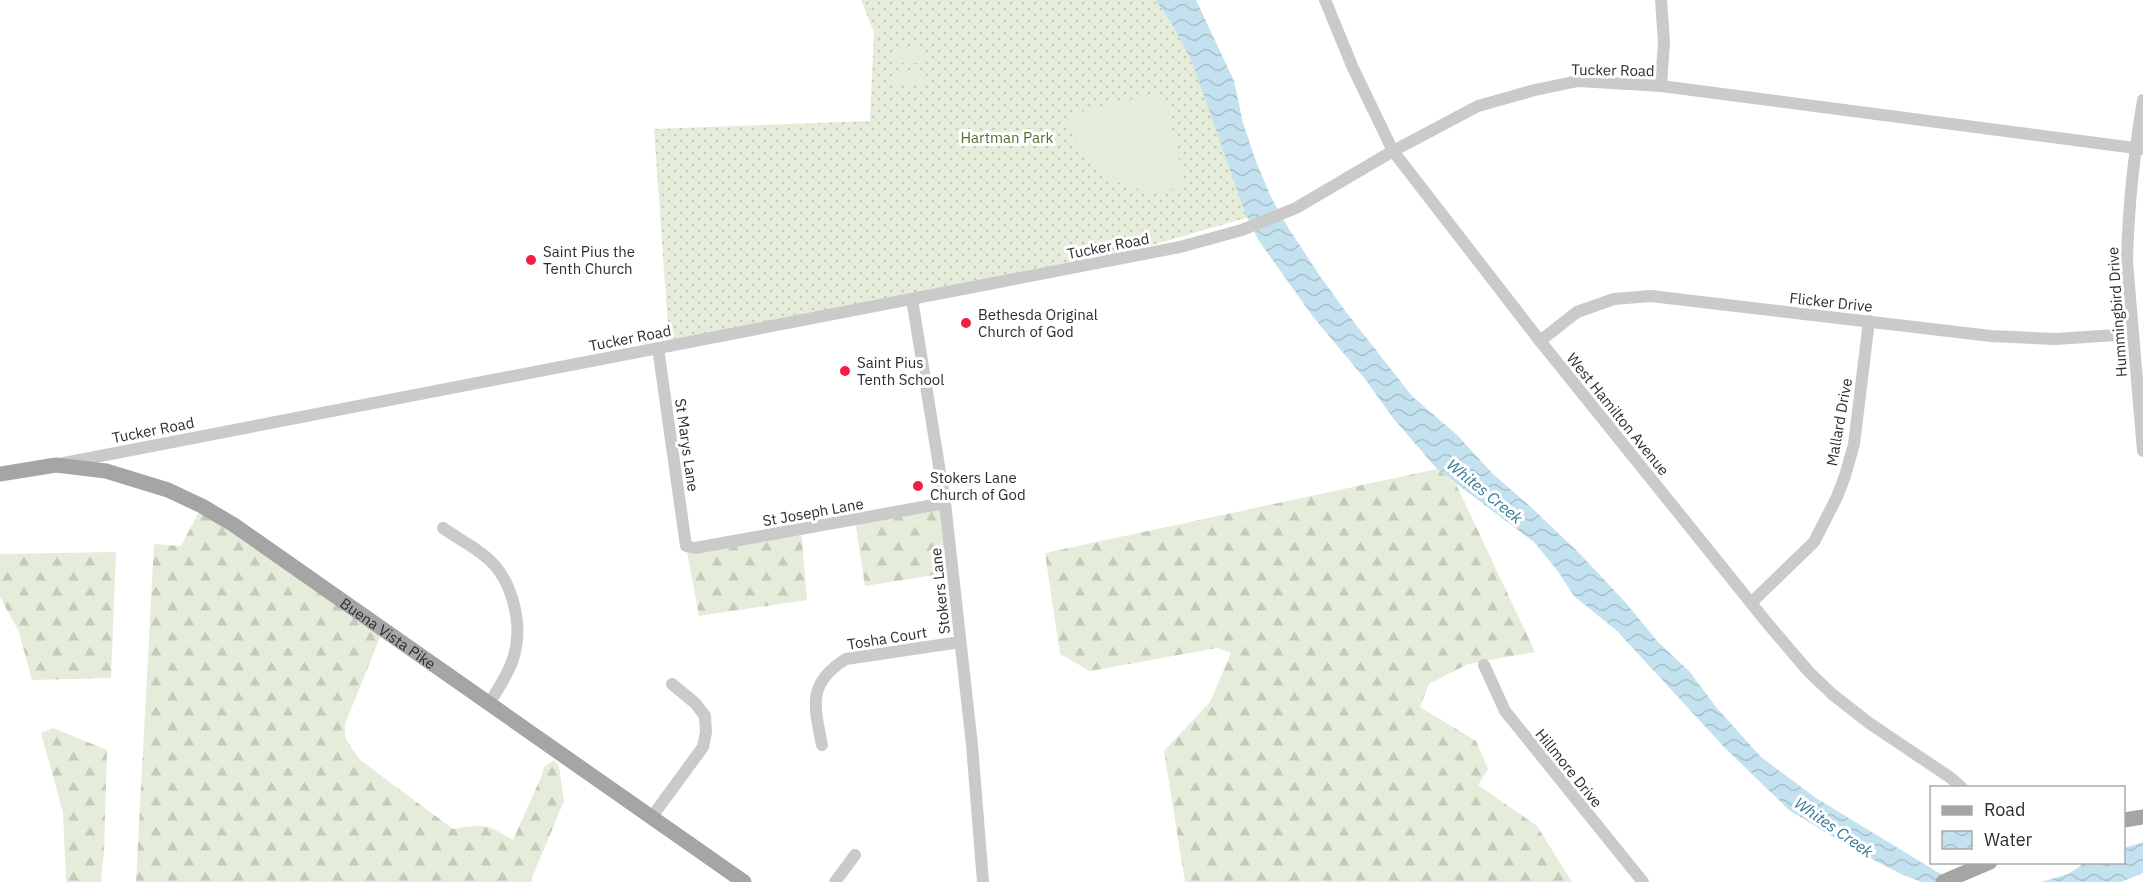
<svg xmlns="http://www.w3.org/2000/svg" width="2143" height="882" font-family="'IBM Plex Sans',sans-serif">
<style>
.grass{fill:url(#grass-dots)}
.forest{fill:url(#forest-firs)}
.garden{fill:#e5ecd9}
.water{fill:url(#water-waves)}
.lines{fill:none;stroke-linecap:round;stroke-linejoin:round}
.minor{stroke:#cacaca;stroke-width:12}
.major{stroke:#a5a5a5;stroke-width:15}
.poi-dot{fill:#f51e42;stroke:#fff;stroke-width:2}
.labels{text-anchor:middle;dominant-baseline:central;stroke-width:6;stroke-linejoin:round;paint-order:stroke}
.street-label{font-size:15px;fill:#2d2d2d;stroke:#fff}
.park-label{font-size:15px;fill:#556c37;stroke:#fff}
.poi-label{font-size:15px;fill:#2d2d2d;stroke:#fff;text-anchor:start}
.water-label{font-size:16px;font-style:italic;fill:#347996;stroke:#fff}
</style>
<defs>
<pattern id="grass-dots" width="8" height="8" patternUnits="userSpaceOnUse" patternTransform="scale(1.5)"><rect width="8" height="8" fill="#e5ecd9"/><path d="M2 2h.1M6 6h.1" fill="none" stroke="#c5cbbb" stroke-width="1.8" stroke-linecap="round"/></pattern>
<pattern id="forest-firs" width="22" height="20" patternUnits="userSpaceOnUse" patternTransform="scale(1.5)"><rect width="22" height="20" fill="#e5ecd9"/><path d="M5 1l3.5 6h-7zM16 11l3.5 6h-7z" fill="#c5cbbb"/></pattern>
<pattern id="water-waves" width="16" height="10" patternUnits="userSpaceOnUse" patternTransform="scale(1.5)"><rect width="16" height="10" fill="#c3e1ee"/><path d="M0 5q4-4 8 0t8 0" fill="none" stroke="#a8c1cc"/></pattern>
</defs>
<rect width="100%" height="100%" fill="#fff"/>
<path class="grass" d="M861,0H1162L1189,43L1249,217L1121,254L669,340L654,129L870,121L874,32Z"/>
<g class="forest">
<path d="M1437,469L1456,484L1535,652L1468,664L1429,684L1420,707L1476,741L1488,769L1478,785L1537,826L1572,882H1185L1164,751L1210,702L1231,653L1217,648L1090,671L1060,654L1045,553Z"/>
<path d="M945,503L953,572L865,586L855,520Z"/>
<path d="M202,506L383,630L345,724V738L360,760L453,829C484,824 487,824 513,840L542,775L544,767L554,760L559,766L564,801L531,880L533,882H136L154,544L181,546Z"/>
<path d="M801,529L807,600L699,616L686,546Z"/>
<path d="M116,552L111,678L32,680L19,632L0,597V554Z"/>
<path d="M53,728L107,750L104,853L101,882H66L63,812L41,733Z"/>
</g>
<g class="garden">
<path d="M893,48L924,49L923,63H892Z"/>
<path d="M892,70L923,71V85L892,84Z"/>
<path d="M1157,93L1165,97L1185,187C1178,188 1170,190 1162,191C1117,194 1074,159 1068,115Z"/>
</g>
<g class="water">
<path d="M1156,0H1196L1234,81L1243,123L1257,164L1272,199L1289,229L1320,276L1346,312L1412,396L1457,435L1493,474L1532,508L1581,555L1626,603L1658,642L1690,672L1716,707L1761,757L1816,798L1939,873L1962,882H1921L1899,873L1858,852L1789,810L1724,747L1617,631L1574,596L1557,570L1534,542L1437,469L1393,418L1365,379L1314,318L1259,241L1246,215L1191,59L1173,26Z"/>
<path d="M2143,842V873L2121,882H2041L2068,874L2085,863L2124,862V848Z"/>
</g>
<g class="lines">
<g class="minor">
<path d="M1325,0L1353,68L1393,151L1540,341L1768,624L1809,672L1832,694L1869,723L1951,778L1962,788"/>
<path d="M1661,0L1664,42L1661,86"/>
<path d="M2143,100C2134,154 2128,208 2127,262L2143,451"/>
<path d="M912,299L945,503L972,745L983,882"/>
<path d="M1540,341L1577,312L1614,299L1651,296L1991,336L2055,339L2132,334"/>
<path d="M658,348L686,546L695,548L945,503"/>
<path d="M64,463L1180,247L1242,230L1296,208L1393,151L1478,106L1535,90L1578,81L1661,86L2143,149"/>
<path d="M443,528C457,538 473,546 486,557C513,579 524,626 513,659C508,675 497,690 489,704"/>
<path d="M1751,603L1814,542L1837,497L1845,476L1854,444L1869,321"/>
<path d="M1484,665L1505,711L1643,882"/>
<path d="M822,745C814,705 807,683 846,659L960,642"/>
<path d="M651,818L703,747L706,732L705,716L695,703L672,684"/>
<path d="M835,882L855,855"/>
</g>
<g class="major">
<path id="s1" d="M0,474L56,465L106,471L168,490L202,506L234,525L744,882"/>
<path d="M2124,820L2143,817"/>
<path d="M1943,882L1990,862"/>
</g>
</g>
<g class="poi-dot">
<circle cx="531" cy="260" r="6"/>
<circle cx="966" cy="323" r="6"/>
<circle cx="845" cy="371" r="6"/>
<circle cx="918" cy="486" r="6"/>
</g>
<g class="labels">
<g class="street-label">
<text transform="translate(1613 70) rotate(1)">Tucker Road</text>
<text transform="translate(1108 246) rotate(-11)">Tucker Road</text>
<text transform="translate(1831 302) rotate(6)">Flicker Drive</text>
<text transform="translate(2117 312) rotate(-94)">Hummingbird Drive</text>
<text transform="translate(630 338) rotate(-11)">Tucker Road</text>
<text transform="translate(1618 414) rotate(51)">West Hamilton Avenue</text>
<text transform="translate(1839 422) rotate(-80)">Mallard Drive</text>
<text transform="translate(153 430) rotate(-11)">Tucker Road</text>
<text transform="translate(687 445) rotate(82)">St Marys Lane</text>
<text transform="translate(813 512) rotate(-10)">St Joseph Lane</text>
<text transform="translate(940 591) rotate(-96)">Stokers Lane</text>
<text stroke="none"><textPath href="#s1" startOffset="435">Buena Vista Pike</textPath></text>
<text transform="translate(887 638) rotate(-9)">Tosha Court</text>
<text transform="translate(1569 768) rotate(51)">Hillmore Drive</text>
</g>
<g class="park-label">
<text x="1007" y="137">Hartman Park</text>
</g>
<g class="poi-label">
<text x="543" y="251">Saint Pius the<tspan x="543" dy="17">Tenth Church</tspan></text>
<text x="978" y="314">Bethesda Original<tspan x="978" dy="17">Church of God</tspan></text>
<text x="857" y="362">Saint Pius<tspan x="857" dy="17">Tenth School</tspan></text>
<text x="930" y="477">Stokers Lane<tspan x="930" dy="17">Church of God</tspan></text>
</g>
<g class="water-label">
<text transform="translate(1485 491) rotate(39)">Whites Creek</text>
<text transform="translate(1834 827) rotate(35)">Whites Creek</text>
</g>
</g>
<rect x="1930" y="786" width="195" height="78" fill="#ffffff" stroke="#ababab" stroke-width="1.5"/>
<rect x="1942" y="806" width="30" height="9" fill="#a5a5a5" stroke="#ababab" stroke-width="1.5"/>
<text x="1984" y="816" font-size="18" fill="#2d2d2d">Road</text>
<rect x="1942" y="831" width="30" height="18" fill="url(#water-waves)" stroke="#ababab" stroke-width="1.5"/>
<text x="1984" y="846" font-size="18" fill="#2d2d2d">Water</text>
</svg>
